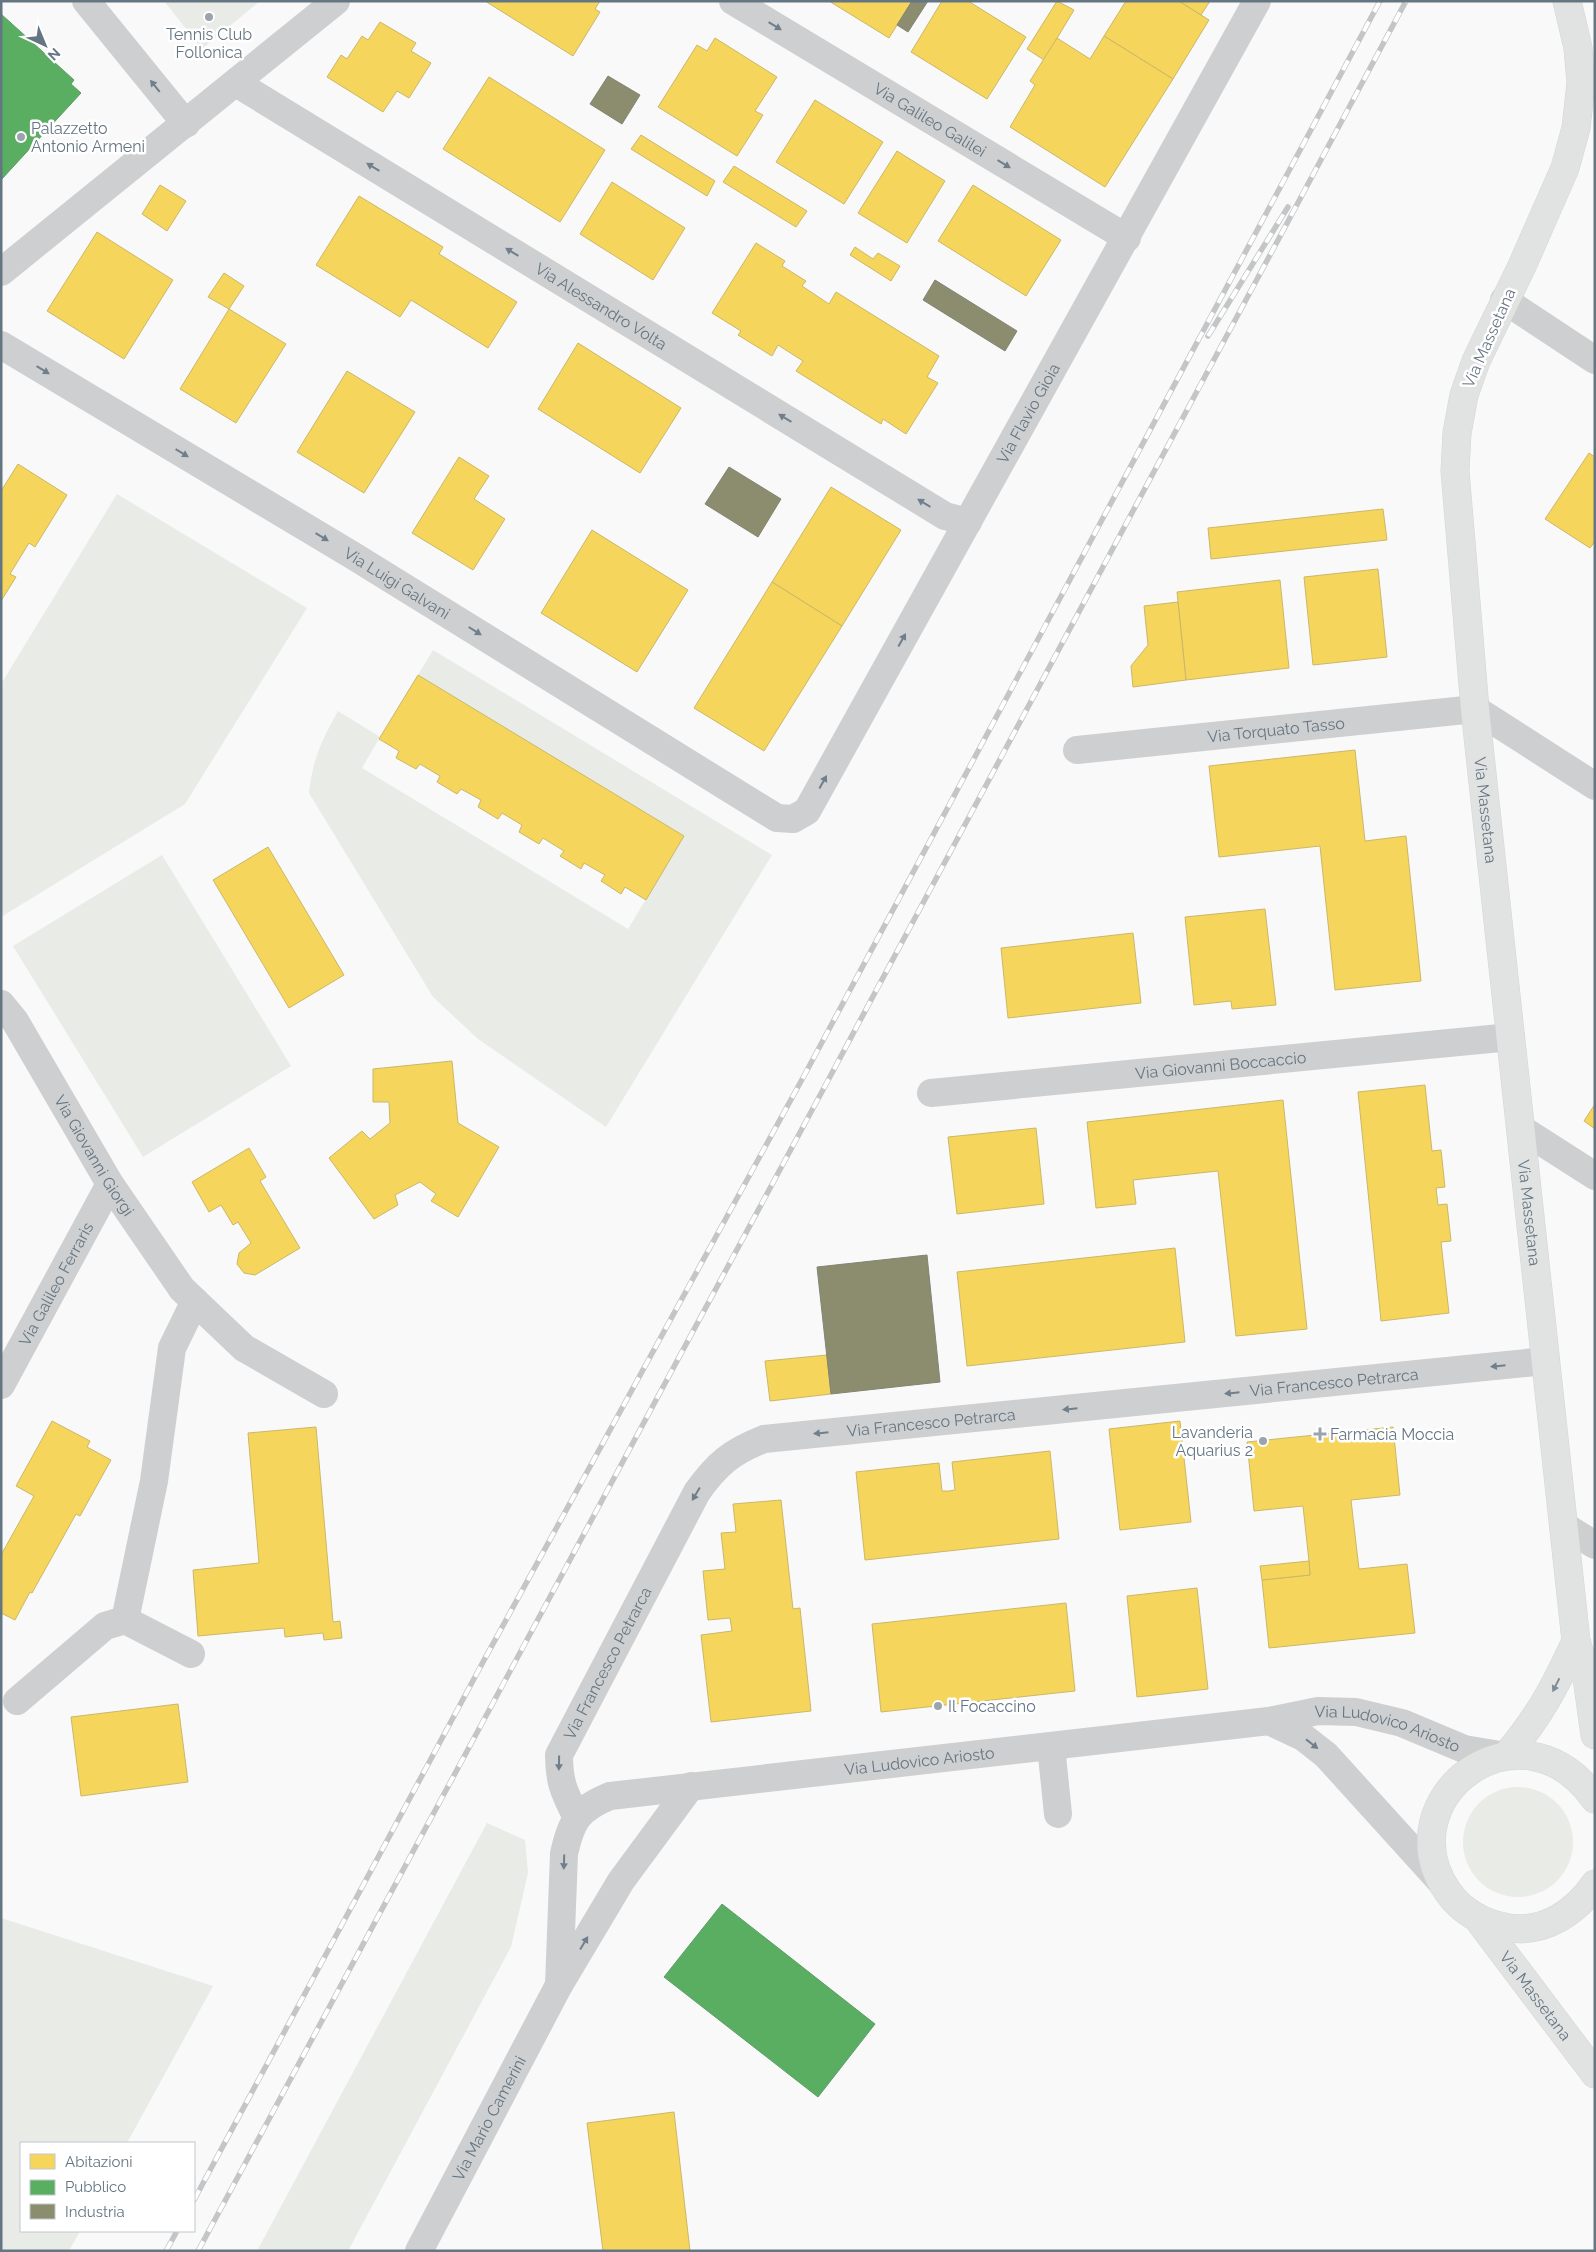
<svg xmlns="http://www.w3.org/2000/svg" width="1596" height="2252" font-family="Raleway,sans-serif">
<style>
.green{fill:#e8ebe6}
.homes{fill:#f6d55c;stroke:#cab868}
.public{fill:#5aae61;stroke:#5d9d6b}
.industry{fill:#8c8c6e;stroke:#808574}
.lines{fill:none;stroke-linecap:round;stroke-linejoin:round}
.major-casing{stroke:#d5d6d7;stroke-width:29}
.minor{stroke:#cecfd0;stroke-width:28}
.major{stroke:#e1e2e2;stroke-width:28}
.rail-casing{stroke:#c3c5c6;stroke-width:5.5}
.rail{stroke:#fff;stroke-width:4;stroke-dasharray:11;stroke-linecap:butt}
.oneway{fill:#707f8b}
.oneway2{fill:#7e8c96}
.poi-dot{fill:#99a4ac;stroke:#fff;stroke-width:2}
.labels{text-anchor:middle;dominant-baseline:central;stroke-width:5;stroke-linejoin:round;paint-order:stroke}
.poi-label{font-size:16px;fill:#657683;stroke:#fff;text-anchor:start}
.street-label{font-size:16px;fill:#657683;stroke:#fff}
</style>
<rect width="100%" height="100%" fill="#f9f9f9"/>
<g class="green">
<path d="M164,1H260L202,49Z"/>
<path d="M117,494L307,608L185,804L1,917V684Z"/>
<path d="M433,650L772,855L606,1127L478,1039L433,997L309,793C313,758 321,742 338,711L380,737L362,768L628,929L684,836L418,675Z"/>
<path d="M162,855L291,1066L143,1157L13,946Z"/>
<circle cx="1518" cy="1842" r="55"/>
<path d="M487,1823L525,1840L528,1873L511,1947L348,2251H257Z"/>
<path d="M1,1918L213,1986L127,2143H21V2231H80L69,2251H1Z"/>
</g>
<g class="homes">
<path d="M485,1H600L595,9L600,12L573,56Z"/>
<path d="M829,1H912L889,38Z"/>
<path d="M942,1H968L1026,37L987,99L911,52Z"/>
<path d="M1057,1L1074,10L1044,60L1027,49Z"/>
<path d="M1126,1H1179L1209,20L1173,79L1104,36Z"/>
<path d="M1179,1H1210L1201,15Z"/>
<path d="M380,22L416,43L411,51L431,63L409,98L397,91L383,112L327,77L341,55L347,59L362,36L368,40Z"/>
<path d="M1104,36L1173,79L1105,187L1010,127L1035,85L1030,81L1057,38L1090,59Z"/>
<path d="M715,38L777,77L755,111L763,115L737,156L658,107L697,45L707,51Z"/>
<path d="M489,77L605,150L560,222L443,149Z"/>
<path d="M815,100L883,142L844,204L776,162Z"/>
<path d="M641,135L715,181L707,196L631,149Z"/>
<path d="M897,151L945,181L907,243L858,213Z"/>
<path d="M734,166L807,211L796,227L723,182Z"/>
<path d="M612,182L685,228L653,280L580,234Z"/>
<path d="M160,185L186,201L167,231L142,214Z"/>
<path d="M973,185L1061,240L1026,296L938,241Z"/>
<path d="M359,196L443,247L439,254L517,302L488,348L411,300L400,317L316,265Z"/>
<path d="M97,232L173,280L124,359L47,311Z"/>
<path d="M756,243L785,261L782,266L806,281L802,286L829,304L836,292L939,356L927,377L938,383L906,434L883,419L881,424L796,371L803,361L778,345L772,356L738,335L741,331L712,313Z"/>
<path d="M855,247L873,259L878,253L900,266L891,281L850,255Z"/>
<path d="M224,273L244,286L229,309L208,297Z"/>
<path d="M229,309L286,344L236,423L180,389Z"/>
<path d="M578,343L681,408L640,473L538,409Z"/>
<path d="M347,371L415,412L364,493L297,452Z"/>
<path d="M1589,453L1595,457V541L1590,548L1545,519Z"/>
<path d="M459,457L489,476L474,499L505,519L473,570L412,533Z"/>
<path d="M18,464L67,495L35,547L29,543L10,574L16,577L1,601V491Z"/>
<path d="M831,487L901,530L842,626L772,582Z"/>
<path d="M1383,509L1387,540L1211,559L1208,528Z"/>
<path d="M592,530L688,590L637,672L541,613Z"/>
<path d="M1378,569L1387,657L1313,665L1304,577Z"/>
<path d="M1280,580L1289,668L1186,680L1177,592Z"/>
<path d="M772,582L842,626L764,751L694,708Z"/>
<path d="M1178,602L1186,680L1133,687L1131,666L1148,645L1144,606Z"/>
<path d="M418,675L684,836L646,900L625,887L621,894L601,881L605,875L584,863L581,869L560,856L564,851L543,838L539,844L519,832L522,825L502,813L498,819L478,807L481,800L461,789L457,794L437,782L440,776L420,764L416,769L396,758L399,751L379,739Z"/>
<path d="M1355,750L1365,841L1406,836L1421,981L1335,990L1320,846L1219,857L1209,766Z"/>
<path d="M268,847L344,975L289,1008L213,880Z"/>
<path d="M1265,909L1276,1005L1232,1009L1231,1001L1194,1005L1185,917Z"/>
<path d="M1133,933L1141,1003L1008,1018L1001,948Z"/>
<path d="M452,1061L458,1123L499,1147L458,1217L431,1201L436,1194L420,1182L395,1195L398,1205L374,1219L329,1158L362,1131L370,1139L390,1123L389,1102H373V1069Z"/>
<path d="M1425,1085L1432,1151L1441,1150L1445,1187L1436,1188L1438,1205L1447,1204L1451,1241L1441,1242L1449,1313L1381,1321L1358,1092Z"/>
<path d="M1283,1100L1307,1329L1236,1336L1218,1171L1133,1180L1136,1204L1096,1208L1087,1122Z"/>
<path d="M1595,1104V1129L1584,1121Z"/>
<path d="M1036,1128L1044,1204L957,1214L948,1137Z"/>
<path d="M249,1148L266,1177L260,1181L300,1248L255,1275L244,1273L237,1264L239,1253L251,1243L238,1222L233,1225L221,1205L209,1212L192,1182Z"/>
<path d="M1175,1248L1185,1342L967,1366L957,1272Z"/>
<path d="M827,1355L831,1394L770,1401L765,1361Z"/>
<path d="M52,1421L90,1441L87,1447L111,1460L80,1516L76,1514L32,1593L30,1592L15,1620L1,1613V1555L34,1496L16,1486Z"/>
<path d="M1180,1421L1191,1522L1120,1530L1109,1429Z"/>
<path d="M316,1427L333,1622L340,1621L342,1638L324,1640L323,1633L285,1637L284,1628L198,1636L193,1570L259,1563L248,1433Z"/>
<path d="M1393,1427L1400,1495L1351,1500L1359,1569L1407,1564L1415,1633L1269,1648L1262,1580L1310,1575L1309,1561L1303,1506L1254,1511L1247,1442Z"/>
<path d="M1050,1451L1059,1539L865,1560L856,1472L939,1463L942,1491H949L955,1490L952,1462Z"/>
<path d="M781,1500L793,1609L800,1608L811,1711L711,1722L701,1635L732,1631L730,1618L708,1620L703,1571L725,1569L721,1533L736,1532L733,1504Z"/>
<path d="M1309,1561L1310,1575L1262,1580L1260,1566Z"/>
<path d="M1197,1588L1208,1689L1137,1697L1127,1596Z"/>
<path d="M1066,1603L1075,1691L881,1712L872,1624Z"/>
<path d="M178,1704L188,1782L81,1796L71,1717Z"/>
<path d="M674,2112L690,2251H603L587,2123Z"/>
</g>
<g class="public">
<path d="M1,14L74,80L71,84L81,93L1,180Z"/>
<path d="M722,1904L875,2024L818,2097L664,1977Z"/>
</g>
<g class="industry">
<path d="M912,1H928L908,32L897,25Z"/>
<path d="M608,76L640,95L622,124L590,104Z"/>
<path d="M935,280L1017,331L1005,351L923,300Z"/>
<path d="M729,467L781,499L758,537L705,504Z"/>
<path d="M927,1255L940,1382L831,1394L817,1267Z"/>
</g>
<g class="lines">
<defs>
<g id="major">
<path id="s11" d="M1567,1L1578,48L1581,83L1576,128L1565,168L1522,266L1476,361L1464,395L1457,433L1455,471L1475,709L1576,1641L1587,1678L1595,1735"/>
<path d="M1506,1756C1539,1717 1555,1687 1576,1641"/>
<path d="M1595,1799C1520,1694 1384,1799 1448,1892C1463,1913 1484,1924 1509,1928C1545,1933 1576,1912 1595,1884"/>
<path id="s12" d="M1478,1919L1595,2074"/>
</g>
</defs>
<use href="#major" class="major-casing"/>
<g class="minor">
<path d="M86,1L186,124"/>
<path id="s1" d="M733,1L1127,238"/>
<path id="s2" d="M236,83L945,516L968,522"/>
<path d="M1,272L336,1"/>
<path d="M1504,300L1595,360"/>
<path id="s3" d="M1,345L352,555L777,818L793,819L807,811L1257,1"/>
<path id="s4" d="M1077,750L1475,709L1595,786"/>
<path id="s5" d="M1,1004L15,1021L110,1184L182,1289L244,1348L324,1394"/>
<path id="s6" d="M931,1093L1511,1037"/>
<path d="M1520,1128L1595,1176"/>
<path id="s7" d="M1,1385L110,1184"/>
<path d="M1564,1526L1595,1545"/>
<path d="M191,1654L125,1620L154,1481L172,1348L195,1301"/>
<path d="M17,1701L105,1626L125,1620"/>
<path d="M1269,1721L1303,1737L1326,1755L1443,1884"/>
<path d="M1051,1746L1058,1814"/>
<path id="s8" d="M576,1816C564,1792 559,1782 559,1755L697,1492C717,1464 731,1452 764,1439L1546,1361"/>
<path id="s9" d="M559,1985L564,1854C571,1821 578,1809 610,1796L1269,1721L1318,1711L1356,1712L1402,1723L1464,1749L1506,1756"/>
<path id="s10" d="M419,2251L559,1985L621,1881L691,1786"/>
</g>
<use href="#major" class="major"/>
<defs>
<g id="rail">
<path d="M1208,336L1288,207"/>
<path d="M194,2200L483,1662L805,1074L1380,1"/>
<path d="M166,2251L177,2231"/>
<path d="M198,2251L825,1086L1406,1"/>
</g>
</defs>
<use href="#rail" class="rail-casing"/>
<use href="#rail" class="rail"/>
</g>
<defs><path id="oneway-solid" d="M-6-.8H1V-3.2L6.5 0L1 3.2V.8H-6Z" transform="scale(1.25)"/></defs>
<g class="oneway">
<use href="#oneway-solid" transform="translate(775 26) rotate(31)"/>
<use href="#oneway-solid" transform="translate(155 86) rotate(-129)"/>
<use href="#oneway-solid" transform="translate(1004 164) rotate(31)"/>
<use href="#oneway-solid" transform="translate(373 167) rotate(-149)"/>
<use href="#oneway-solid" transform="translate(512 252) rotate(-149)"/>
<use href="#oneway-solid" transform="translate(43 370) rotate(31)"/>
<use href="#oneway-solid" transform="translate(785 418) rotate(-149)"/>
<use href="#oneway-solid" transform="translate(182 453) rotate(31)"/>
<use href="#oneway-solid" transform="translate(924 503) rotate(-149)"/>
<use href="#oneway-solid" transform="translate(322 537) rotate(31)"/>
<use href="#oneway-solid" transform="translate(475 631) rotate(32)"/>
<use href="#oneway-solid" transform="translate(902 640) rotate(-61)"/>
<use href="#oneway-solid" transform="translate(823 782) rotate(-61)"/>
<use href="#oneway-solid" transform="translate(1498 1366) rotate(174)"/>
<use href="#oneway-solid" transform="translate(1232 1393) rotate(174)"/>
<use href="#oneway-solid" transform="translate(1070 1409) rotate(174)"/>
<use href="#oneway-solid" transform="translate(821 1433) rotate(174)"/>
<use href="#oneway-solid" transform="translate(696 1494) rotate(121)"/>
<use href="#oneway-solid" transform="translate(1312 1744) rotate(38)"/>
<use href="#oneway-solid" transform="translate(559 1763) rotate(91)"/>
<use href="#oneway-solid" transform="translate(564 1862) rotate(92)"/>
<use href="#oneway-solid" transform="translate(584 1943) rotate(-59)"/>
</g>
<use class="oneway2" href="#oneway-solid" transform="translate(1556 1685) rotate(117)"/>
<g class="poi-dot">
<circle cx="209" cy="17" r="5"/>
<circle cx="21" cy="137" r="5"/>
<path d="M1317.5 1426.5h5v5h5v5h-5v5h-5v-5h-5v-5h5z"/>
<circle cx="1263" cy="1441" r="5"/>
<circle cx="938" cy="1706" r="5"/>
</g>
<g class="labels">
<g class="poi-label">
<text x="209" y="34" text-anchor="middle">Tennis Club<tspan x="209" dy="18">Follonica</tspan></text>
<text x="31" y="128">Palazzetto<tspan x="31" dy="18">Antonio Armeni</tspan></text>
<text x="1253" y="1432" text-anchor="end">Lavanderia<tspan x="1253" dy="18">Aquarius 2</tspan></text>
<text x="1330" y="1434">Farmacia Moccia</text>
<text x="948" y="1706">Il Focaccino</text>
</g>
<g class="street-label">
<text stroke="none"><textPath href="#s1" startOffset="230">Via Galileo Galilei</textPath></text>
<text stroke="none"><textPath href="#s2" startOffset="428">Via Alessandro Volta</textPath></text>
<text transform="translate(1489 338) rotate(-66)">Via Massetana</text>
<text stroke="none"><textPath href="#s3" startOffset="1396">Via Flavio Gioia</textPath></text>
<text stroke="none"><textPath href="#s3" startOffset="462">Via Luigi Galvani</textPath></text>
<text stroke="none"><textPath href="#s4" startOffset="200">Via Torquato Tasso</textPath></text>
<text stroke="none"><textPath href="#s11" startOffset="836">Via Massetana</textPath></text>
<text stroke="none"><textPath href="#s6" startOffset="291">Via Giovanni Boccaccio</textPath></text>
<text stroke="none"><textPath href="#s5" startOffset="178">Via Giovanni Giorgi</textPath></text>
<text stroke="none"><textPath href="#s11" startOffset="1241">Via Massetana</textPath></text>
<text stroke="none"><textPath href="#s7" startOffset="115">Via Galileo Ferraris</textPath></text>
<text stroke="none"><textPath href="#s8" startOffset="1021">Via Francesco Petrarca</textPath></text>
<text stroke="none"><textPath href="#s8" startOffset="616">Via Francesco Petrarca</textPath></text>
<text stroke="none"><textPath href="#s8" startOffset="168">Via Francesco Petrarca</textPath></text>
<text stroke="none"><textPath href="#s9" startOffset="995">Via Ludovico Ariosto</textPath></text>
<text stroke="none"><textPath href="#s9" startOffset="521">Via Ludovico Ariosto</textPath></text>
<text stroke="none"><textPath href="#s12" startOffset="96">Via Massetana</textPath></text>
<text stroke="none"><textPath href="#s10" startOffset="150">Via Mario Camerini</textPath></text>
</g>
</g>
<rect width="1596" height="2252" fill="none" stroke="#657683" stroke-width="5"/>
<rect x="20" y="2142" width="175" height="90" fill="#ffffff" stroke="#c1c8cd"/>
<rect x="30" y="2154" width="25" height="15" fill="#f6d55c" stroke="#c1c8cd"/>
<text x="65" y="2167" font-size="15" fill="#657683">Abitazioni</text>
<rect x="30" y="2180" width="25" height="15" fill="#5aae61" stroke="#c1c8cd"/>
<text x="65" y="2192" font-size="15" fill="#657683">Pubblico</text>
<rect x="30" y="2204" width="25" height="15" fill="#8c8c6e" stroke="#c1c8cd"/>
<text x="65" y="2217" font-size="15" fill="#657683">Industria</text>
<g transform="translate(45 45) rotate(136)" stroke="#ffffff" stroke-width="4" paint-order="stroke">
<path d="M0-4L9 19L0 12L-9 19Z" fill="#657683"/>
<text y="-8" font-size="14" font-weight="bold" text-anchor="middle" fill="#657683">N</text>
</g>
</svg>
